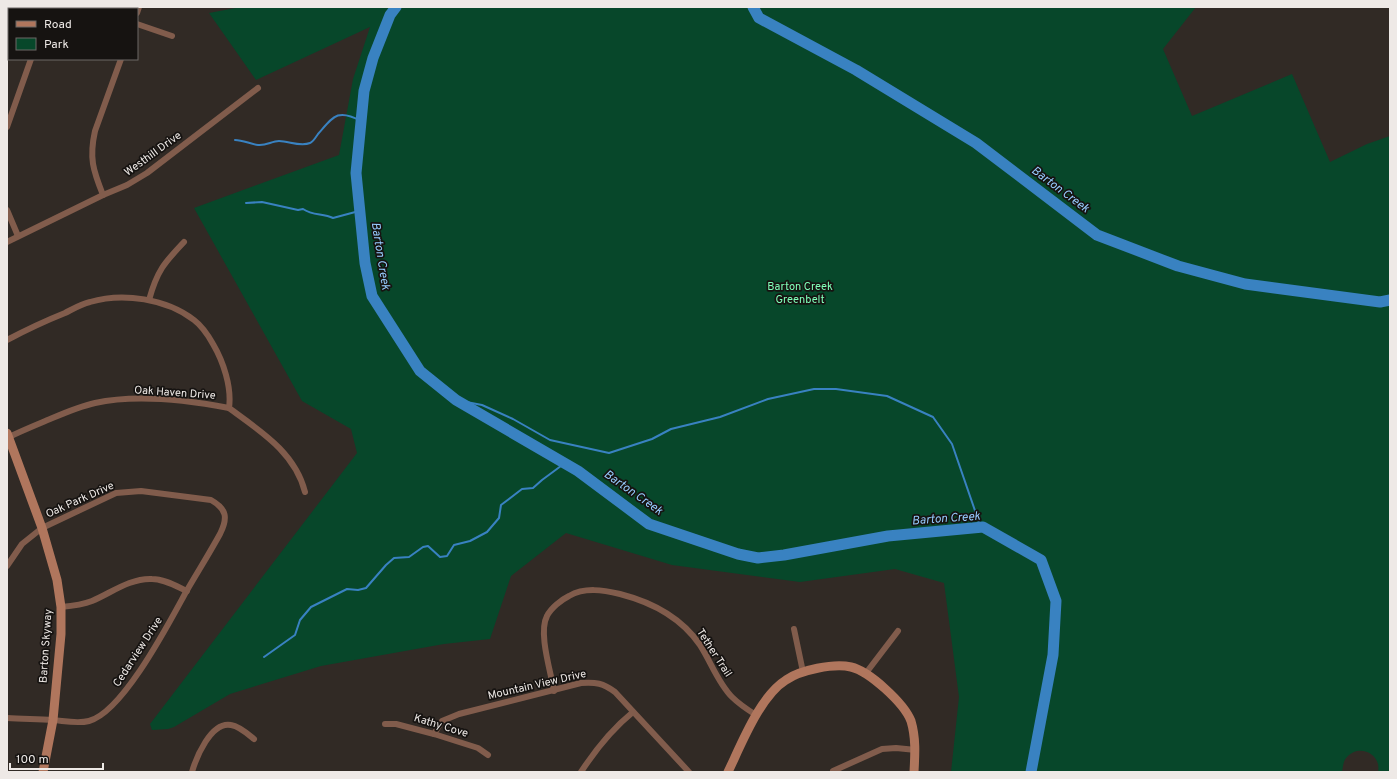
<svg xmlns="http://www.w3.org/2000/svg" width="1397" height="779" font-family="Overpass,sans-serif">
<style>
.green{fill:#07472a}
.lines{fill:none;stroke-linecap:round;stroke-linejoin:round}
.stream{stroke:#3982c1;stroke-width:2}
.river{stroke:#3982c1;stroke-width:11}
.street{stroke:#815c4c;stroke-width:6}
.secondary{stroke:#b0765d;stroke-width:9}
.labels{text-anchor:middle;dominant-baseline:central;stroke-width:3.5;stroke-linejoin:round;paint-order:stroke}
.street-label{font-size:11px;fill:#eee9e6;stroke:#161311}
.park-label{font-size:11px;fill:#80ffb9;stroke:#161311}
.water-label{font-size:12px;font-style:italic;fill:#97ccff;stroke:#161311}
</style>
<rect width="100%" height="100%" fill="#312a25"/>
<path class="green" d="M241,7H1196L1163,49L1192,116L1292,74L1330,162L1367,144L1390,136V772H1378C1382,754 1359,743 1347,757C1343,761 1343,767 1342,772H951L959,697L944,583L895,569L800,582L672,565L566,533L511,576L490,639L444,644L321,666L230,694L174,727L168,729L152,730L150,724L357,453L351,429L302,401L194,208L339,155L353,79L370,27L256,80L209,13Z"/>
<g class="lines">
<g class="stream">
<path d="M235,140C243,140 250,144 258,145C266,146 272,141 279,141C289,141 300,147 310,143C313,142 316,137 318,134C333,117 337,108 361,121"/>
<path d="M246,203L262,202L298,210L303,209C313,216 323,213 333,218L359,211"/>
<path d="M456,400L482,405L513,419L550,440L609,453L652,439L671,429L720,417L768,399L814,389H836L887,396L933,417L952,444L981,528"/>
<path d="M264,657L295,635L300,620L311,607L347,589L358,590L366,588L386,565L394,558L409,557L423,547L428,546L440,557L447,556L454,545L470,541L487,532L499,518L501,505L522,489L533,488L542,480L565,463"/>
</g>
<g class="river">
<path d="M396,7L390,15L373,58L364,91L356,173L365,263L372,296L420,371L456,400L578,471L649,524L738,554L758,558L784,555L888,536L983,527L1041,560L1056,601L1053,655L1031,772"/>
<path d="M753,7L759,18L856,70L976,143L1097,235L1178,266L1245,284L1380,302L1390,300"/>
</g>
<g class="street">
<path d="M48,9L49,7"/>
<path d="M137,13L139,7"/>
<path d="M137,24L172,36"/>
<path d="M7,127L31,59"/>
<path d="M103,195C93,170 89,158 95,131L121,59"/>
<path d="M7,210L18,236"/>
<path d="M7,242L103,195L127,185L147,173L258,88"/>
<path d="M149,300C157,271 164,263 184,242"/>
<path d="M7,340C26,330 45,321 65,313C73,309 81,304 90,302C123,292 167,299 194,320C202,326 208,335 213,344C223,361 232,387 229,408C260,431 295,452 305,492"/>
<path d="M7,438C19,432 31,427 43,422C60,415 77,407 95,403C136,394 187,400 229,408"/>
<path d="M7,566L22,544L42,528L116,493L141,491L211,500C227,509 228,518 220,534C209,554 197,573 186,592C169,623 123,712 89,721C77,724 65,721 53,720C37,719 22,719 7,718"/>
<path d="M61,607C72,606 82,605 92,601C111,593 130,578 152,579C164,579 176,586 187,591"/>
<path d="M794,629L803,672"/>
<path d="M866,673L898,631"/>
<path d="M554,691C551,672 538,633 547,616C551,608 561,600 569,596C585,587 603,590 620,594C651,602 681,617 700,645C711,662 718,683 732,697C739,704 748,710 756,715"/>
<path d="M385,724H396L434,734L478,748L488,755"/>
<path d="M434,734L442,721L459,714L581,683C596,682 603,683 615,692L689,772"/>
<path d="M833,771L882,749L896,748L916,750"/>
<path d="M192,772C196,758 211,721 231,725C239,726 248,734 254,739"/>
<path d="M581,772C596,749 612,729 633,712"/>
</g>
<g class="secondary">
<path d="M7,433L42,528L57,580L61,607V634L53,720L43,772"/>
<path d="M728,772C741,745 760,696 786,680C800,670 834,663 851,667C869,671 904,703 911,721C916,738 915,754 914,772"/>
</g>
</g>
<g class="labels">
<g class="street-label">
<text transform="translate(153 154) rotate(-36)">Westhill Drive</text>
<text transform="translate(175 393) rotate(4)">Oak Haven Drive</text>
<text transform="translate(80 500) rotate(-24)">Oak Park Drive</text>
<text transform="translate(46 646) rotate(-86)">Barton Skyway</text>
<text transform="translate(138 652) rotate(-57)">Cedarview Drive</text>
<text transform="translate(714 653) rotate(57)">Tether Trail</text>
<text transform="translate(537 685) rotate(-13)">Mountain View Drive</text>
<text transform="translate(441 726) rotate(17)">Kathy Cove</text>
</g>
<g class="park-label">
<text x="800" y="287">Barton Creek<tspan x="800" dy="13">Greenbelt</tspan></text>
</g>
<g class="water-label">
<text transform="translate(1060 190) rotate(37)">Barton Creek</text>
<text transform="translate(380 256) rotate(81)">Barton Creek</text>
<text transform="translate(633 493) rotate(35)">Barton Creek</text>
<text transform="translate(946 519) rotate(-4)">Barton Creek</text>
</g>
</g>
<rect width="1397" height="779" fill="none" stroke="#eee9e6" stroke-width="16"/>
<rect x="8" y="8" width="130" height="52" fill="#161311" stroke="#6c6966"/>
<rect x="16" y="21" width="20" height="6" fill="#b0765d" stroke="#6c6966"/>
<text x="44" y="28" font-size="12" fill="#eee9e6">Road</text>
<rect x="16" y="38" width="20" height="12" fill="#07472a" stroke="#6c6966"/>
<text x="44" y="48" font-size="12" fill="#eee9e6">Park</text>
<path d="M10 763v6h93v-6" fill="none" stroke="#eee9e6" stroke-width="2"/>
<text x="16" y="763" font-size="12" fill="#eee9e6" stroke="#161311" stroke-width="3" paint-order="stroke">100 m</text>
</svg>
